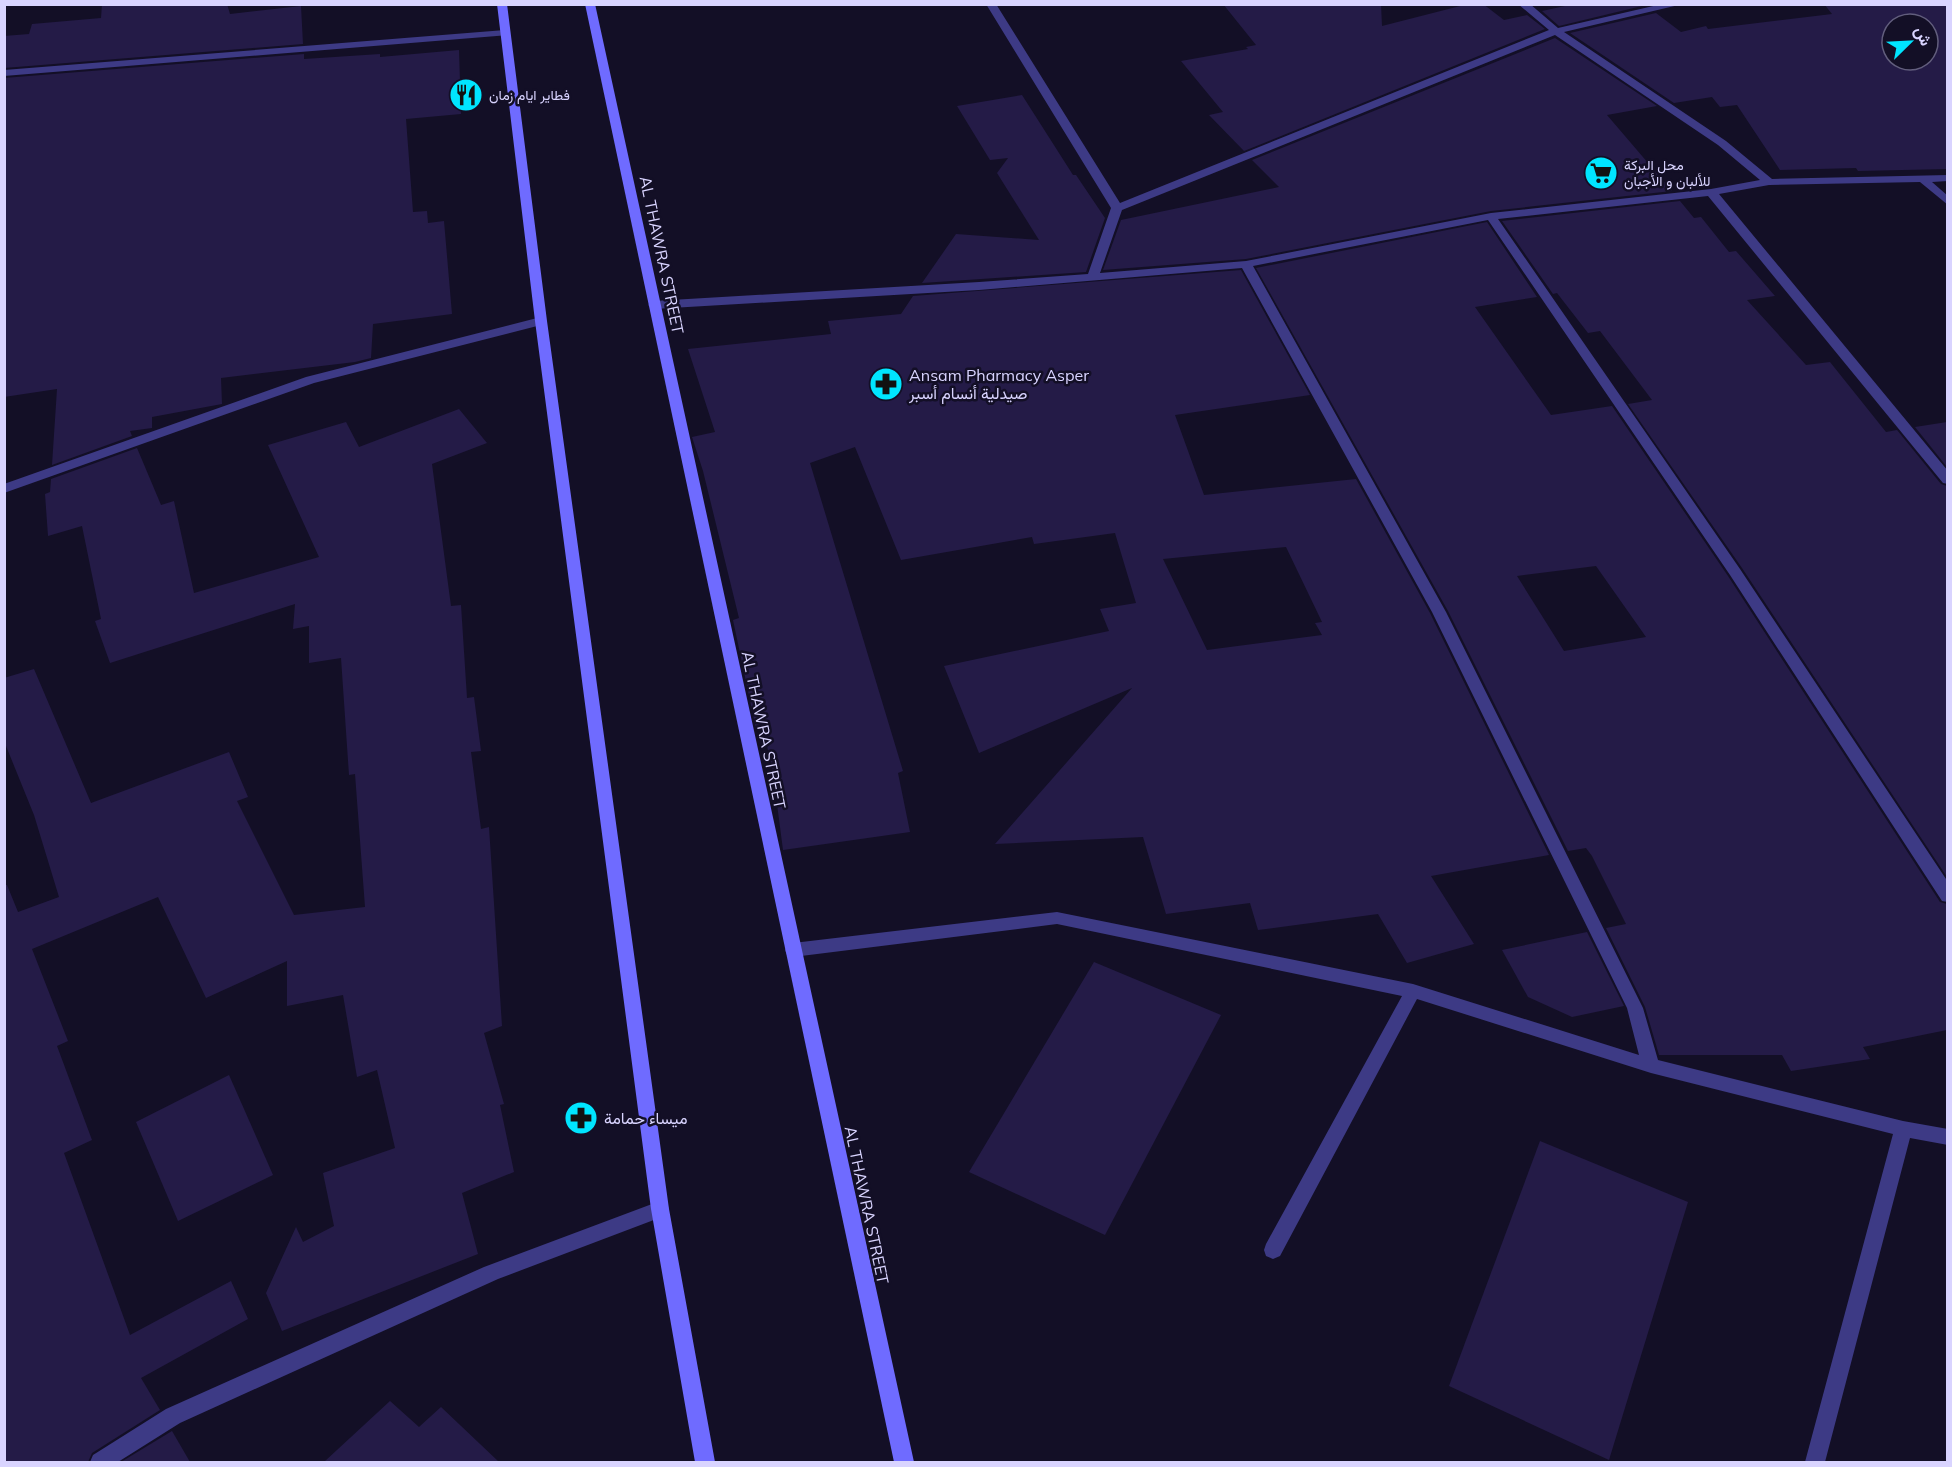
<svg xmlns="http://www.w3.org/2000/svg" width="1952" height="1467" font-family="Mulish,Vazirmatn,sans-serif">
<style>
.building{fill:#241b47;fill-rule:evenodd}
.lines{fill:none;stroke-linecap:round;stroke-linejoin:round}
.street{fill:#3d3a85;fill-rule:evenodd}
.secondary{fill:#6f6bff;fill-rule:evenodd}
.labels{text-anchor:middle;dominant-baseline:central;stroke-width:5;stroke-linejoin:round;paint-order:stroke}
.far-poi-label{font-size:14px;fill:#d9d4ff;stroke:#130f26;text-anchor:start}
.street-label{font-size:16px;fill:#d9d4ff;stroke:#130f26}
.poi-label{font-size:16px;fill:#d9d4ff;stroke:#130f26;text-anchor:start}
</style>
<rect width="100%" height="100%" fill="#130f26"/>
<g class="building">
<path d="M102,4H227L230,14L301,6L303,44L4,68V36L29,34L32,24L101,18Z"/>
<path d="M1223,4H1381L1382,26L1468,4H1483L1504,20L1527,15L1545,29L1244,151L1209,115L1223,112L1181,61L1248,49L1246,47L1256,45Z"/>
<path d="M1574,4H1644L1646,5L1559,26L1542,11Z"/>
<path d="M1824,4H1947V169L1858,171L1856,168L1780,170L1737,105L1720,107L1712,97L1674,103L1570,33L1656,13L1681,32L1706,26L1708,29L1832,14ZM1892,24H1928V60H1892Z"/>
<path d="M1555,38L1657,106L1607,115L1672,191L1491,211L1246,259L1103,270L1121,220L1279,187L1252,160Z"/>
<path d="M459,50L461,114L406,119L413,212L427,211L428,223L444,221L452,314L373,324L371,358L355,362L221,378L222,404L152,417V428L130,431L132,436L52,465L57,389L4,397V78L304,54V59L380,54V57Z"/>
<path d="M1022,95L1073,175H1076L1105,218L1086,272L922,283L956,234L1039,240L997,173L1008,158L990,160L957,106Z"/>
<path d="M1680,201L1694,218L1701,217L1729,252L1736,251L1775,296L1747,300L1806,365L1830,362L1886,432L1897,430L1941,484L1947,486V877L1742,568L1628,404L1652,400L1600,331L1588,333L1557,293L1553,294L1502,221Z"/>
<path d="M1487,222L1537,297L1475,307L1551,415L1612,406L1728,576L1940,902L1947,904V1030L1863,1047L1870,1059L1791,1071L1782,1055H1659L1645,1007L1606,928L1626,924L1592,856L1586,848L1568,851L1448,611L1256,268ZM1596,566L1646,637L1564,651L1517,576Z"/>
<path d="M1241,270L1310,395L1175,415L1204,495L1356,479L1430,613L1549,855L1431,876L1474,944L1407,963L1378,914L1258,930L1250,903L1166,914L1143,837L995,844L1132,688L979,753L944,666L1109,631L1100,609L1136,603L1115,533L1034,544L1032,537L901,560L855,447L810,463L903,771L898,773L910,832L783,850L777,804H780L763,728L756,729L733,620L739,618L703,471L692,437L715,432L688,349L831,334L828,321L901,314L913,296ZM1286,547L1322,622L1315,623L1322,635L1207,650L1163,559Z"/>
<path d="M459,409L487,443L432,464L451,606L461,605L467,698L474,697L481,751L471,752L481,829L489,827L502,1026L484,1033L504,1104L500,1105L514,1172L462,1193L478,1254L282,1331L266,1293L296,1227L303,1242L334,1226L323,1173L395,1148L377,1070L357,1077L343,995L287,1006V961L206,998L158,897L32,949L68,1041L57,1046L92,1140L64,1153L130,1335L231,1281L248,1319L141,1378L160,1410L92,1453L88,1462H4V885H7L18,912L59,897L34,815L4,741V678L34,669L91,803L229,752L248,797L237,801L294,915L365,907L355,774L349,775L341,658L309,663V626L293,629L295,604L110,663L95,621L101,619L82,526L48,536L45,494L50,492L51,479L137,448L161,505L174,501L194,593L319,557L268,445L346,422L359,447Z"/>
<path d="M1947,422V467L1915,427Z"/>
<path d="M1587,932L1624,1006L1572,1017L1528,997L1502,950Z"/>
<path d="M1094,962L1221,1015L1105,1235L969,1172Z"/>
<path d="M229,1075L273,1175L178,1221L136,1122Z"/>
<path d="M1540,1141L1688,1202L1609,1460L1449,1386Z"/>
<path d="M390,1401L419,1427L441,1407L499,1462H324Z"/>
<path d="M172,1431L190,1462H121Z"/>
</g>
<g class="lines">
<g class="street">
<path d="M986,4H996L1120,203L1549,30L1518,4H1530L1558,28L1662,4H1683L1564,32L1726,141L1772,179L1948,175V181L1932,182L1948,196V205L1920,182L1769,185L1719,194L1948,471V484L1943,483L1708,196L1498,219L1740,569L1948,882V902L1942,901L1730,575L1488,220L1253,266L1446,612L1643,1008L1658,1060L1903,1121L1948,1129V1145L1910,1138L1825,1462H1805L1893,1134L1651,1073L1417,999L1280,1256L1273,1259L1266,1256L1264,1250L1266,1244L1402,996L1057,924L793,957L787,955L785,950L787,945L793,943L1057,912L1413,984L1639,1055L1627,1008L1432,612L1242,268L979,290L654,309L648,305L654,301L979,282L1088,274L1111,208ZM1555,35L1718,145L1760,180L1711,189L1491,213L1246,261L1100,273L1122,210Z"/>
<path d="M505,30L509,31V35L4,76V70Z"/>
<path d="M541,317L547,321L545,324L314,383L4,493V484L306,377Z"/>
<path d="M660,1201L667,1203L669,1209L667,1215L498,1279L180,1423L118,1462H90L93,1455L166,1409L484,1267Z"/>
</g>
<g class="secondary">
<path d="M497,4H507L547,321L669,1209L715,1462H695L651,1209L535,321Z"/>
<path d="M585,4H595L914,1462H894Z"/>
</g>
</g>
<defs>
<symbol id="restaurant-disc" viewBox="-11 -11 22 22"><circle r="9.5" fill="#00e5ff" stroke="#130f26"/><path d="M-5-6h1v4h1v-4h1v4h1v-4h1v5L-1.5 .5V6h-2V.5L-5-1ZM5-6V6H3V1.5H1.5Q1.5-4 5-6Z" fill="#111"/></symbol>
<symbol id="supermarket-disc" viewBox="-11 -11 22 22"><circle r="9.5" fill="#00e5ff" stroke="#130f26"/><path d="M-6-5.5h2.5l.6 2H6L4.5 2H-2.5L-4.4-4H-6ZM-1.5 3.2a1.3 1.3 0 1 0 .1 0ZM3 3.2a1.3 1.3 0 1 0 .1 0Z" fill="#111"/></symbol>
<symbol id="pharmacy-disc" viewBox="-11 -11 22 22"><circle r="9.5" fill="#00e5ff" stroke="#130f26"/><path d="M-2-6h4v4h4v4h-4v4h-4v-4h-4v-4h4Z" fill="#111"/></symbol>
</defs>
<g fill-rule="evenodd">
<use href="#restaurant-disc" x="447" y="76" width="38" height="38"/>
<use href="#supermarket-disc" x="1582" y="154" width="38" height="38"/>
<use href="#pharmacy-disc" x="867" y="365" width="38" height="38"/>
<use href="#pharmacy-disc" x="562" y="1099" width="38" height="38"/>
</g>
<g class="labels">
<g class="far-poi-label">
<text x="489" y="95">فطاير ايام زمان</text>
<text x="1624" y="165">محل البركة<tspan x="1624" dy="16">للألبان و الأجبان</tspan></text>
</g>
<g class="street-label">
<text transform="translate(662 255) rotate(78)">AL THAWRA STREET</text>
<text transform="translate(764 730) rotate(78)">AL THAWRA STREET</text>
<text transform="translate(867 1205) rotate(78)">AL THAWRA STREET</text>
</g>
<g class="poi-label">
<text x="909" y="375">Ansam Pharmacy Asper<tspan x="909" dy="18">صيدلية أنسام أسبر</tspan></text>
<text x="604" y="1118">ميساء حمامة</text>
</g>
</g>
<rect width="1952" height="1467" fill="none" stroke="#d9d4ff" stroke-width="12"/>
<g transform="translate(1910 42) rotate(66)"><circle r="28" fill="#130f26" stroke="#625e7d" stroke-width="1.5"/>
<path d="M0-4.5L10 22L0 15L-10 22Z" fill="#00e5ff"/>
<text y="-9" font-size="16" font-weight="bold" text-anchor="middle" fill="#d9d4ff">ش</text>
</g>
</svg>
